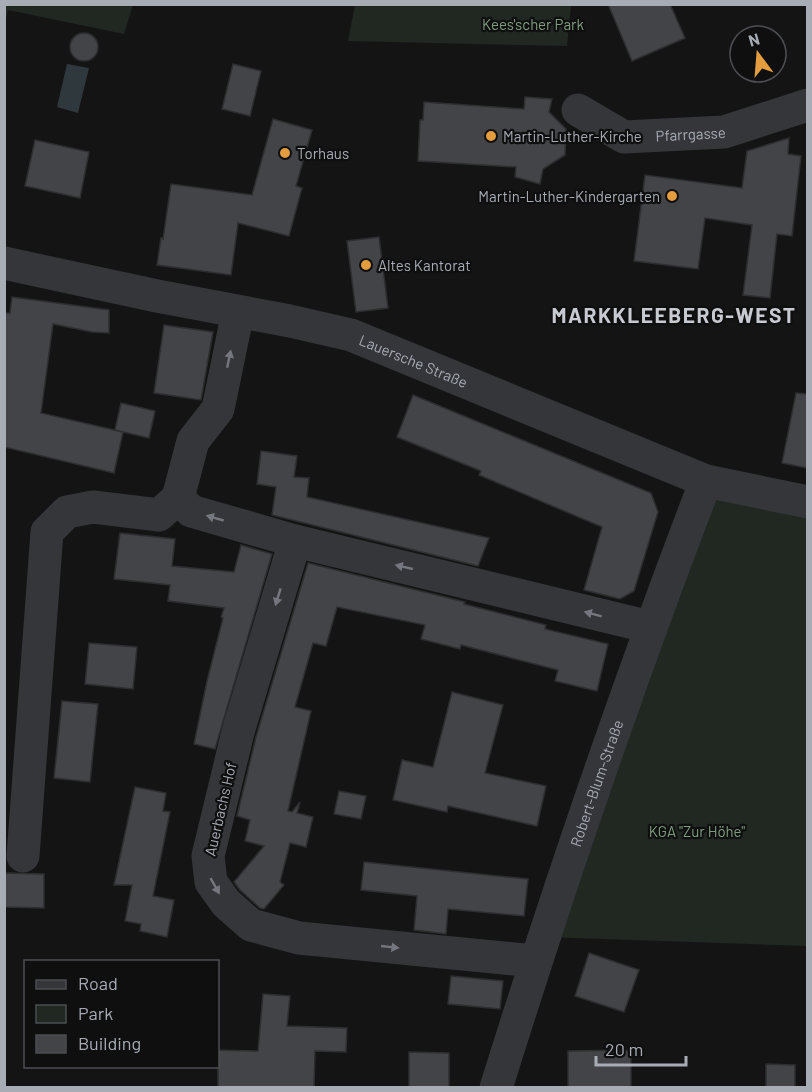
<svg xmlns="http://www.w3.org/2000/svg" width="812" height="1092" font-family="Barlow,sans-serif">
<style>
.green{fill:#202821}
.water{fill:#2e383d}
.building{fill:#434448;stroke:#2e2e31;stroke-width:1.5}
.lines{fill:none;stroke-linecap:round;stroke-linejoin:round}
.minor{stroke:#35363a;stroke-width:33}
.oneway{fill:#74777e}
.poi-dot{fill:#e39c3e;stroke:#0f0f10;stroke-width:2}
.labels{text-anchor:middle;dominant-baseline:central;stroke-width:4.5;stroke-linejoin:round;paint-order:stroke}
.park-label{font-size:15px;fill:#809e7f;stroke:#0f0f10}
.street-label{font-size:15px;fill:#a7acb5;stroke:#0f0f10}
.poi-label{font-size:15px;fill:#a7acb5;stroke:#0f0f10;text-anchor:start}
.district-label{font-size:21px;font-weight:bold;letter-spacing:1.5px;fill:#c7cbd1;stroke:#0f0f10}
</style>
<rect width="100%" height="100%" fill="#141415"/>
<g class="green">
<path d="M5,4H133V5L124,34L8,10L5,23Z"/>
<path d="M355,5H571L567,46L348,41Z"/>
<path d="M706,481L807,502V946L544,937Z"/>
</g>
<path class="water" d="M67,64L89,68L78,113L57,107Z"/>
<g class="building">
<path d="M608,4H670L685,38L632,61Z"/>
<circle cx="84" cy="47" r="14"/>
<path d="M233,64L261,71L250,116L222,109Z"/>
<path d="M525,97L552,99L549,112L566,129L565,155L543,169L540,184L515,177L516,167L418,161L420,120H423L424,102L524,109Z"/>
<path d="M273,119L312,130L296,186L302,188L289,236L238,223L231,275L157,265L161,238L163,239L171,184L252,195Z"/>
<path d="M789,138L788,154L801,156L792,236L777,234L770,298L743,295L752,225L705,218L698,269L634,261L645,175L742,188L747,151Z"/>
<path d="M35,140L89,152L80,198L25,186Z"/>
<path d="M379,237L388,308L356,312L347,241Z"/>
<path d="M12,297L109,310V333L92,332L53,324L41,413L123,432L114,473L4,447V313H10Z"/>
<path d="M164,325L213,332L201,400L154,393Z"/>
<path d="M796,393L807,394V468L782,463Z"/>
<path d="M413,395L651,493L658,512L634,591L620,599L584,590L602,527L479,475L481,471L397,437Z"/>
<path d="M121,403L155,411L149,438L115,430Z"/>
<path d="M261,451L297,456L294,477L309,478L307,497L489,538L478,566L272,515L276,487L257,484Z"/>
<path d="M120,533L175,539L172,566L234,572L241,545L272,554L215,749L194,744L207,681L223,618L221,617L224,608L168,601L170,585L114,579Z"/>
<path d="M308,563L465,602L464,604L546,625L545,629L608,644L597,691L555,681L558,670L461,645L460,649L421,639L425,625L337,607L326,646L313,643L295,707L311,711L288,811L292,812L300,802L297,813L313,817L306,847L290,843L280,882L284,885L264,909L260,908L240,890L234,882L264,846L245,841L250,820L237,816L256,737Z"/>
<path d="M89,643L137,647L133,689L85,684Z"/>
<path d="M452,692L503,705L485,773L546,786L537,826L448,806L447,812L393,800L402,760L433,767Z"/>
<path d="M62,701L98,704L90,782L54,778Z"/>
<path d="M135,787L166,793L163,811L170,812L153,896L174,900L167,937L140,931L141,924L125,921L132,885H114Z"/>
<path d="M339,791L366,796L361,819L334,814Z"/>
<path d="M364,862L528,879L524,916L448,909L446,934L414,930L417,896L361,890Z"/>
<path d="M4,873L44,874V908L4,907Z"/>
<path d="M589,953L639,970L624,1012L575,996Z"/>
<path d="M451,976L503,981L500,1009L448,1004Z"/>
<path d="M263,994L290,996L287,1026L347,1028L346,1052L315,1051L314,1088H218V1050L258,1051Z"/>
<path d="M631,1050V1088H568V1051Z"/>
<path d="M409,1052L449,1053V1088H409Z"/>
<path d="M766,1064L795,1065V1088H766Z"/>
</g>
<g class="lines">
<g class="minor">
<path id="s1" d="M578,110L624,137L724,132L808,105"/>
<path id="s2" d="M4,263L157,296L290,321L351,335L706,481L808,502"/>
<path d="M238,312L218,409L193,441L178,498L191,511L295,541L650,627"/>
<path d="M295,541L238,732L208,856L211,882L226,903L251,925L299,938L535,961"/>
<path d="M23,856L47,532L67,512L93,507L159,515L178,498"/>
<path id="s3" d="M496,1088C560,883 629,681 706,481"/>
</g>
</g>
<defs><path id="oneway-solid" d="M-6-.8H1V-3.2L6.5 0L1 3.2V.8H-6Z" transform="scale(1.5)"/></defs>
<g class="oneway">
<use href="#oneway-solid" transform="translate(229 359) rotate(-78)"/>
<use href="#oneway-solid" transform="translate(215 518) rotate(-164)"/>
<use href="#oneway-solid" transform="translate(404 567) rotate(-167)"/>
<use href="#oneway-solid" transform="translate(278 597) rotate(107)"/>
<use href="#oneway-solid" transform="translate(593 614) rotate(-165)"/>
<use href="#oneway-solid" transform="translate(215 886) rotate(60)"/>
<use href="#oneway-solid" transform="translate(390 947) rotate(6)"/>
</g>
<g class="poi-dot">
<circle cx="491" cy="136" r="6"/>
<circle cx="285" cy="153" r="6"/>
<circle cx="672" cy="196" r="6"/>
<circle cx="366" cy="265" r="6"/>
</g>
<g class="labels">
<g class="park-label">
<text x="533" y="24">Kees'scher Park</text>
<text x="697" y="831">KGA "Zur Höhe"</text>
</g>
<g class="street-label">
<text stroke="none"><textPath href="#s1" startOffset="120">Pfarrgasse</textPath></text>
<text stroke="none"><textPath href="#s2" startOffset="422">Lauersche Straße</textPath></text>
<text stroke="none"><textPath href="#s3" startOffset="321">Robert-Blum-Straße</textPath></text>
<text transform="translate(220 809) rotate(-77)">Auerbachs Hof</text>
</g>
<g class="poi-label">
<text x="503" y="136">Martin-Luther-Kirche</text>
<text x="297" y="153">Torhaus</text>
<text x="660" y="196" text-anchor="end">Martin-Luther-Kindergarten</text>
<text x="378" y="265">Altes Kantorat</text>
</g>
<g class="district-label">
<text x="674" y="314">MARKKLEEBERG-WEST</text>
</g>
</g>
<rect width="812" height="1092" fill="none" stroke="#a7acb5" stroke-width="12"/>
<rect x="24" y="960" width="195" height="108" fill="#0f0f10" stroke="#4c4e52" stroke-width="1.5"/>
<rect x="36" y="980" width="30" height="9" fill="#35363a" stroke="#4c4e52" stroke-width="1.5"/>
<text x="78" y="990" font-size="18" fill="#a7acb5">Road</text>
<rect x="36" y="1005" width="30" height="18" fill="#202821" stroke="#4c4e52" stroke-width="1.5"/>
<text x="78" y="1020" font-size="18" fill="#a7acb5">Park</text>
<rect x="36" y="1035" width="30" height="18" fill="#434448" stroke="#4c4e52" stroke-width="1.5"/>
<text x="78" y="1050" font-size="18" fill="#a7acb5">Building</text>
<g transform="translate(758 54) rotate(344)"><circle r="28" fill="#0f0f10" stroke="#4c4e52" stroke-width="1.5"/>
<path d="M0-4.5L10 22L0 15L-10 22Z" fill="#e39c3e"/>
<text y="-9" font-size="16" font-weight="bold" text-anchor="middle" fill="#a7acb5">N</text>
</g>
<path d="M596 1056v9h90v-9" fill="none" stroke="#a7acb5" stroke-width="3"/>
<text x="605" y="1056" font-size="18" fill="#a7acb5" stroke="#0f0f10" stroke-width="4.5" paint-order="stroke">20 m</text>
</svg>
